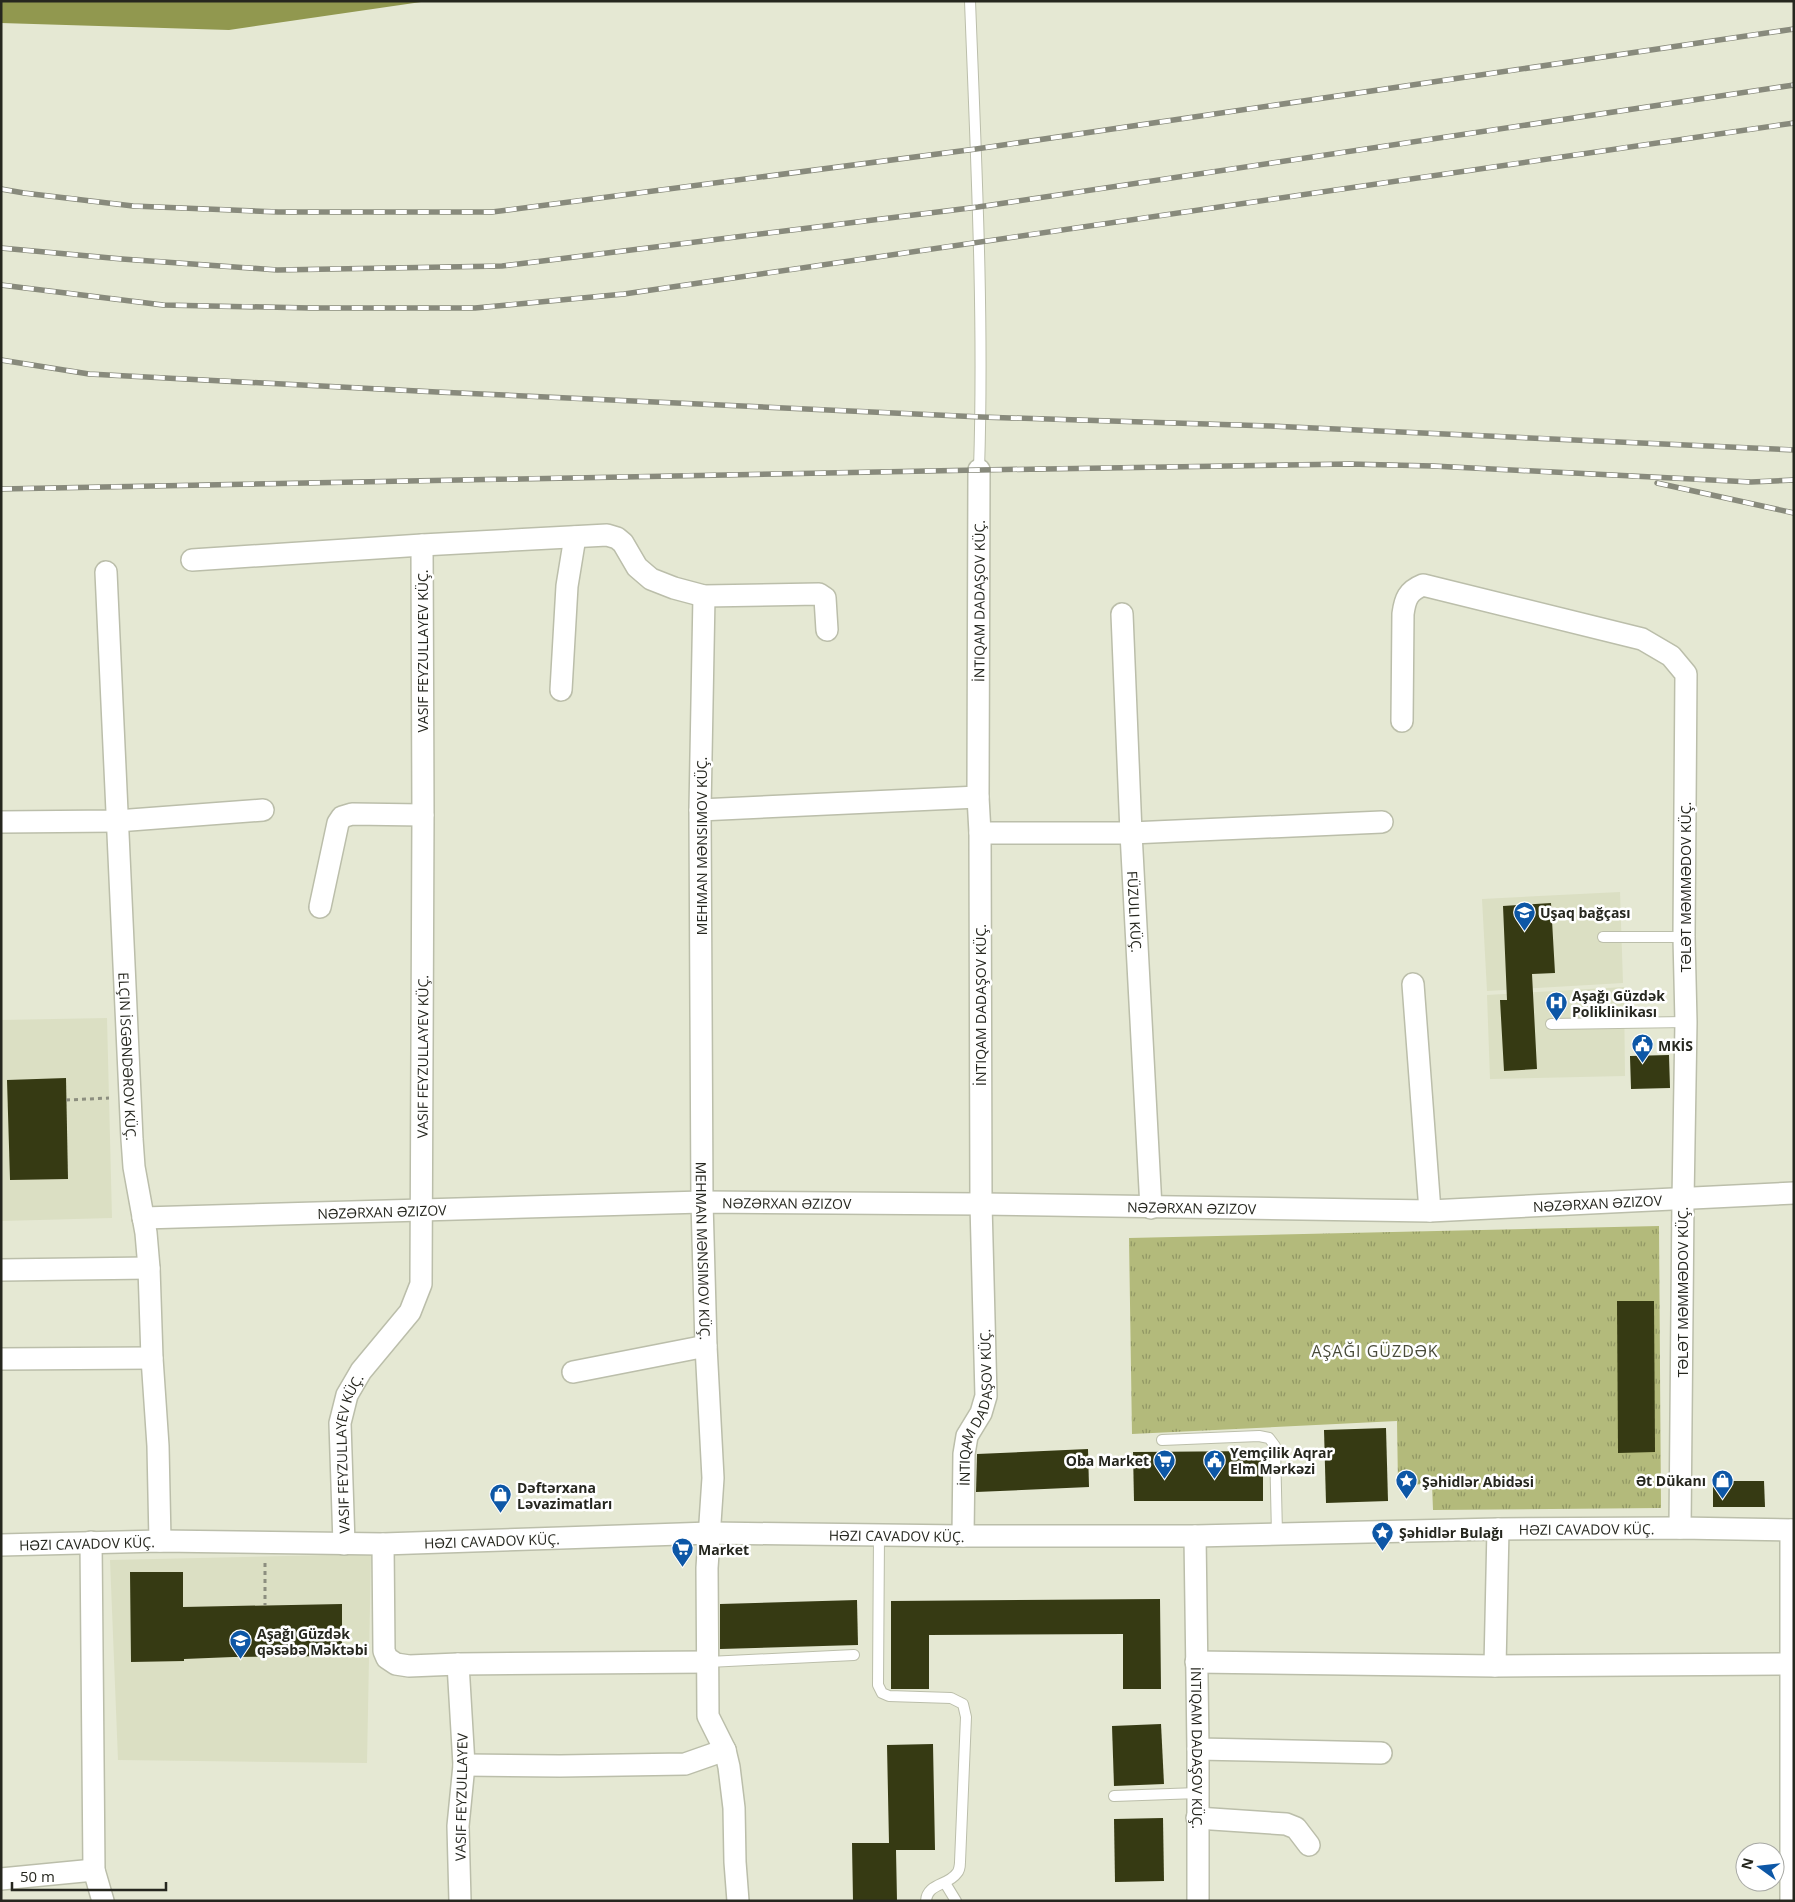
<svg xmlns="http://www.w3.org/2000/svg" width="1795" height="1902" font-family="'Open Sans',sans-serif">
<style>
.built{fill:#dbdfc3}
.grass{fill:url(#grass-tufts)}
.water{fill:#91984f}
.building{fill:#363a13}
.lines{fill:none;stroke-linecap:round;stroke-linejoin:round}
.lane-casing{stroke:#bbbeaa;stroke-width:12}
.street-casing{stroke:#bbbeaa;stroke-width:24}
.path{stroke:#8c8e7f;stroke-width:3;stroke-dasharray:4 4;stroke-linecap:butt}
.lane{stroke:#fff;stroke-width:10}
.street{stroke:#fff;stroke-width:21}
.rail-casing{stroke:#888a7c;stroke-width:5.5}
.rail{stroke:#fff;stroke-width:4;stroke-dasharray:11;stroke-linecap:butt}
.labels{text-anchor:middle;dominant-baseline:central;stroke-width:5;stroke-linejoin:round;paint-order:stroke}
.street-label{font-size:14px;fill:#26271f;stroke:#fff}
.poi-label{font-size:14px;font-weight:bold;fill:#26271f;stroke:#fff;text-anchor:start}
.quarter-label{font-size:16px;letter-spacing:1px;fill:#494b3a;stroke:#fff}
</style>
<defs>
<pattern id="grass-tufts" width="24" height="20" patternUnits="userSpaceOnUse" patternTransform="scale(1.25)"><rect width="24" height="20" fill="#b3ba7b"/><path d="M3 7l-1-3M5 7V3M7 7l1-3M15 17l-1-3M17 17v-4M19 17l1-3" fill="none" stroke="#919764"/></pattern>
</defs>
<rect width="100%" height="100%" fill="#e5e8d3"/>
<g class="built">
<path d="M1620,892L1623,983L1487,991L1482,899Z"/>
<path d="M1624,987L1625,1076L1490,1079L1487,995Z"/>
<path d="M107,1018L112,1218L2,1221L1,1020Z"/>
<path d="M371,1554L367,1763L118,1760L110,1560Z"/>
</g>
<path class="grass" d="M1659,1226L1661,1508L1433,1510L1432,1484L1398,1485L1397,1421L1132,1434L1129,1238Z"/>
<path class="water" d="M1,1H428L229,30L1,23Z"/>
<g class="building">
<path d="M1551,903L1555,973L1532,974L1537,1069L1504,1071L1500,1000H1507L1503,906Z"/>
<path d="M1669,1055L1670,1088L1631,1089L1630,1056Z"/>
<path d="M66,1078L68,1179L10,1180L7,1080Z"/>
<path d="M1617,1301H1654L1655,1452L1618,1453Z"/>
<path d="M1386,1428L1388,1501L1326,1503L1324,1430Z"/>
<path d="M1088,1449L1089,1487L976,1492L977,1454Z"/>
<path d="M1263,1451V1501H1134L1133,1452Z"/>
<path d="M1713,1481H1764L1765,1507H1713Z"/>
<path d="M130,1572H183V1607L342,1604V1656L233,1657L184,1659V1661L131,1662Z"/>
<path d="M1160,1599L1161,1689H1123V1634L929,1635V1689H891V1601Z"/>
<path d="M857,1600L858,1645L720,1649V1604Z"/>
<path d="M1161,1724L1164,1784L1114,1786L1112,1726Z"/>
<path d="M933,1744L935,1850H896L897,1901H853L852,1843H889L887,1745Z"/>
<path d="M1163,1818L1164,1881L1115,1882L1114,1819Z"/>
</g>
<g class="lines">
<defs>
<g id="lane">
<path d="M970,1C976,157 984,314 979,470"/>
<path d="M1603,937H1684"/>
<path d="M1551,1024L1686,1022"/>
<path d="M1162,1440L1259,1436L1269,1438L1275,1446L1277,1534"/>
<path d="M879,1535L878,1685L882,1693L889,1696L951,1698L963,1704L966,1717L960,1862C960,1865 959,1871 957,1873C948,1886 927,1883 926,1901"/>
<path d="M708,1662L854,1655"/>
<path d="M1114,1796L1198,1793"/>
<path d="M945,1883L956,1901"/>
</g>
<g id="street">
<path d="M192,560L422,545L607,535L617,538L623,543L637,567L651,579L674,588L704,596L819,594L825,598L827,630"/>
<path id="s1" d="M106,572L132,1139L134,1167L146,1233L149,1268L152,1358L158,1446L160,1541"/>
<path id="s2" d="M704,596L700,810L702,1202L706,1346L713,1478L707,1568L708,1716L725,1750L729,1767L734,1808L735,1862L738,1901"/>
<path id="s3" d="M1122,614L1131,833L1151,1208"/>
<path d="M561,690L567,586L575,537"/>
<path d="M1402,721L1403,614C1405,599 1408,591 1423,585L1642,639L1671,656L1686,674L1684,937L1686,1022L1683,1200L1680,1528"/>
<path d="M700,810L978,797"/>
<path d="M1,822L117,821L263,810"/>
<path d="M980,833H1131L1382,822"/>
<path d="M320,907L338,823L342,817L352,814L423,815"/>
<path d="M1413,984L1430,1211"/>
<path id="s4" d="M143,1218L702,1202L981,1204L1430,1211L1794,1193"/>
<path d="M1,1270L149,1268"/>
<path d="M1,1359L152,1358"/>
<path d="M573,1372L706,1346"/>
<path id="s5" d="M963,1536L964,1454L967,1436L981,1413L986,1396L981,1204L980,833L978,797L979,470"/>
<path id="s6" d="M1195,1536L1198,1749V1901"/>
<path d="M91,1542L94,1870L103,1901"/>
<path id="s7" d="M344,1544L340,1423L347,1395L361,1371L410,1312L421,1284L423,815L422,545"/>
<path d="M383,1544L384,1651L387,1658L396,1664L409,1666L458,1664L708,1662"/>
<path id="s8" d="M1,1545L160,1541L383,1544L710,1533L963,1536H1195L1498,1529L1680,1528L1794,1530"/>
<path d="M1196,1662L1495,1666L1792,1664"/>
<path d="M458,1664L464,1765L458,1826L460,1901"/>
<path d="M1495,1666L1498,1529"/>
<path d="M1198,1749L1381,1753"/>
<path d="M464,1765L560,1766L685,1764L725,1750"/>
<path d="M1197,1818L1286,1824L1296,1828L1309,1845"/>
<path d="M1,1879L94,1870"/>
<path d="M1791,1901V1530"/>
</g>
</defs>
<use href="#lane" class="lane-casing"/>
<use href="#street" class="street-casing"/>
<g class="path">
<path d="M66,1100L109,1098"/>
<path d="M265,1563V1605"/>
</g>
<use href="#lane" class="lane"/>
<use href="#street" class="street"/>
<defs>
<g id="rail">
<path d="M1,189L24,193L133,206L278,212H492L976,149L1794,29"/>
<path d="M1,248L122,259L277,270L502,266L978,207L1794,85"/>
<path d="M1,285L163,305L310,308H475L624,294L1794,123"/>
<path d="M1,360L89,374L437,392L981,417L1270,426L1794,450"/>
<path d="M1657,483L1794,513"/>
<path d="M1,489L979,470L1349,464L1433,466L1751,482L1794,480"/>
</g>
</defs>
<use href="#rail" class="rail-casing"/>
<use href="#rail" class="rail"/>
</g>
<defs>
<symbol id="school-pin" viewBox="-11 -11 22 30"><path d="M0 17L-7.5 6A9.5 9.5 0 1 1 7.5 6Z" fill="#0d57a6" stroke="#fff"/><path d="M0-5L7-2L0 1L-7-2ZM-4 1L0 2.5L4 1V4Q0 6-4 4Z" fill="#fff"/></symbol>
<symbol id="hospital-pin" viewBox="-11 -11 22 30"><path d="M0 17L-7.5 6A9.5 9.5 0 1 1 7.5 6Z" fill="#0d57a6" stroke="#fff"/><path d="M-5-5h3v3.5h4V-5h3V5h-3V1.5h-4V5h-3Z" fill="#fff"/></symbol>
<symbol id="civic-pin" viewBox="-11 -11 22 30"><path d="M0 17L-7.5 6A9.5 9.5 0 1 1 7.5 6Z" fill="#0d57a6" stroke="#fff"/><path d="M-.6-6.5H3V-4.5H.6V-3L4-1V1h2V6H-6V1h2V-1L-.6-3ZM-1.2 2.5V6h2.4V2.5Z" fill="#fff"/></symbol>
<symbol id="supermarket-pin" viewBox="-11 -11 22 30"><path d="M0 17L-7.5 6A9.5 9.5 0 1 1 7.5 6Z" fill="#0d57a6" stroke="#fff"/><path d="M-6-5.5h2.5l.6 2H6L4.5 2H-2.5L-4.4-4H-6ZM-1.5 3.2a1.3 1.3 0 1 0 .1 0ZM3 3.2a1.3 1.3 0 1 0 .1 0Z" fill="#fff"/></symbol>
<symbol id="shop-pin" viewBox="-11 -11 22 30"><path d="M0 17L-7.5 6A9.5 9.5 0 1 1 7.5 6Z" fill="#0d57a6" stroke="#fff"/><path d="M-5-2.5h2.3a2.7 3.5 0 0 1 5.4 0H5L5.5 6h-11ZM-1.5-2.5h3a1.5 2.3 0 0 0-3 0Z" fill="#fff"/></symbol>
<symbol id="sight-pin" viewBox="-11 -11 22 30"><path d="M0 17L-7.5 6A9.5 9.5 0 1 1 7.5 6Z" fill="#0d57a6" stroke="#fff"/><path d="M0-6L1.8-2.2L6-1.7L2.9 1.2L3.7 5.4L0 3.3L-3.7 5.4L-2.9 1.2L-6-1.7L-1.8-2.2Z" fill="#fff"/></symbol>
</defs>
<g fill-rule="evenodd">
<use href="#school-pin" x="1512" y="900" width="25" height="34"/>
<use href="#hospital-pin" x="1544" y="990" width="25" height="34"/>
<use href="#civic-pin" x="1630" y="1032" width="25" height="34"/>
<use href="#supermarket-pin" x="1152" y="1448" width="25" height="34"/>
<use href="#civic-pin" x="1202" y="1448" width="25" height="34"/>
<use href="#shop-pin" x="1710" y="1468" width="25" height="34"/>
<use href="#sight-pin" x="1394" y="1468" width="25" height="34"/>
<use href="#shop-pin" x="488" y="1482" width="25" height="34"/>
<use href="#sight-pin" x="1370" y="1520" width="25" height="34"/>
<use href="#supermarket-pin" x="670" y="1536" width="25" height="34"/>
<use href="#school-pin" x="228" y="1628" width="25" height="34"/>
</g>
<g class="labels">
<g class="street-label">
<text stroke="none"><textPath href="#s5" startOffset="940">İNTIQAM DADAŞOV KÜÇ.</textPath></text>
<text transform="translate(422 651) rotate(-90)">VASIF FEYZULLAYEV KÜÇ.</text>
<text transform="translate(701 846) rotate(-90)">MEHMAN MƏNSIMOV KÜÇ.</text>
<text transform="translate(1685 887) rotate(-90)">TƏLƏT MƏMMƏDOV KÜÇ.</text>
<text stroke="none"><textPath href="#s3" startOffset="298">FÜZULI KÜÇ.</textPath></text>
<text transform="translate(980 1005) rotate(-90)">İNTIQAM DADAŞOV KÜÇ.</text>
<text stroke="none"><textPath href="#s7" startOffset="512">VASIF FEYZULLAYEV KÜÇ.</textPath></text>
<text stroke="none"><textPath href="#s1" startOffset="485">ELÇIN İSGƏNDƏROV KÜÇ.</textPath></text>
<text stroke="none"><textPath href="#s4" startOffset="644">NƏZƏRXAN ƏZIZOV</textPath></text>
<text stroke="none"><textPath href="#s4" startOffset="1455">NƏZƏRXAN ƏZIZOV</textPath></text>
<text stroke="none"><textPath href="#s4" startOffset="1049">NƏZƏRXAN ƏZIZOV</textPath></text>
<text stroke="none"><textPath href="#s4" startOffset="239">NƏZƏRXAN ƏZIZOV</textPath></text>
<text stroke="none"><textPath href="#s2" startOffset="655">MEHMAN MƏNSIMOV KÜÇ.</textPath></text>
<text transform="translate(1682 1292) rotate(-90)">TƏLƏT MƏMMƏDOV KÜÇ.</text>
<text stroke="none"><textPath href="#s5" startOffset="131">İNTIQAM DADAŞOV KÜÇ.</textPath></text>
<text stroke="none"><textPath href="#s7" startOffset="92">VASIF FEYZULLAYEV KÜÇ.</textPath></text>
<text stroke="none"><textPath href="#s8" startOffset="1586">HƏZI CAVADOV KÜÇ.</textPath></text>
<text stroke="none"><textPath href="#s8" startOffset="896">HƏZI CAVADOV KÜÇ.</textPath></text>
<text stroke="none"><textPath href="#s8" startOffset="491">HƏZI CAVADOV KÜÇ.</textPath></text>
<text stroke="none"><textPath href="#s8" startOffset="86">HƏZI CAVADOV KÜÇ.</textPath></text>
<text stroke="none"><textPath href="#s6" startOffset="212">İNTIQAM DADAŞOV KÜÇ.</textPath></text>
<text transform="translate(461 1797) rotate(-89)">VASIF FEYZULLAYEV</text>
</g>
<g class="poi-label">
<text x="1540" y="912">Uşaq bağçası</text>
<text x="1572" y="995">Aşağı Güzdək<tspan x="1572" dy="16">Poliklinikası</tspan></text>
<text x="1658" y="1045">MKİS</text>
<text x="1230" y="1452">Yemçilik Aqrar<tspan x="1230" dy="16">Elm Mərkəzi</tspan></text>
<text x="1149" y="1460" text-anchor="end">Oba Market</text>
<text x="1706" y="1480" text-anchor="end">Ət Dükanı</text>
<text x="1422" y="1481">Şəhidlər Abidəsi</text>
<text x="517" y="1487">Dəftərxana<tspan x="517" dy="16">Ləvazimatları</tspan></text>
<text x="1399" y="1532">Şəhidlər Bulağı</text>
<text x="698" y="1549">Market</text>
<text x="257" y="1633">Aşağı Güzdək<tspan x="257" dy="16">qəsəbə Məktəbi</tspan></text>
</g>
<g class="quarter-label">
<text x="1375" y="1351">AŞAĞI GÜZDƏK</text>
</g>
</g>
<rect width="1795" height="1902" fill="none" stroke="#26271f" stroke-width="5"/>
<g transform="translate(1760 1867) rotate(285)"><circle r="24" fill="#ffffff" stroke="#a8a9a5"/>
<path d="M0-4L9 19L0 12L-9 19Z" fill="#0d57a6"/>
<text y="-8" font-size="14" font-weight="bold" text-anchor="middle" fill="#26271f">N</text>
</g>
<path d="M12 1882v8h154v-8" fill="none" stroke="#26271f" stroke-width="2.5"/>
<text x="20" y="1882" font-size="15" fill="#26271f" stroke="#ffffff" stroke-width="4" paint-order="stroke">50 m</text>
</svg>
